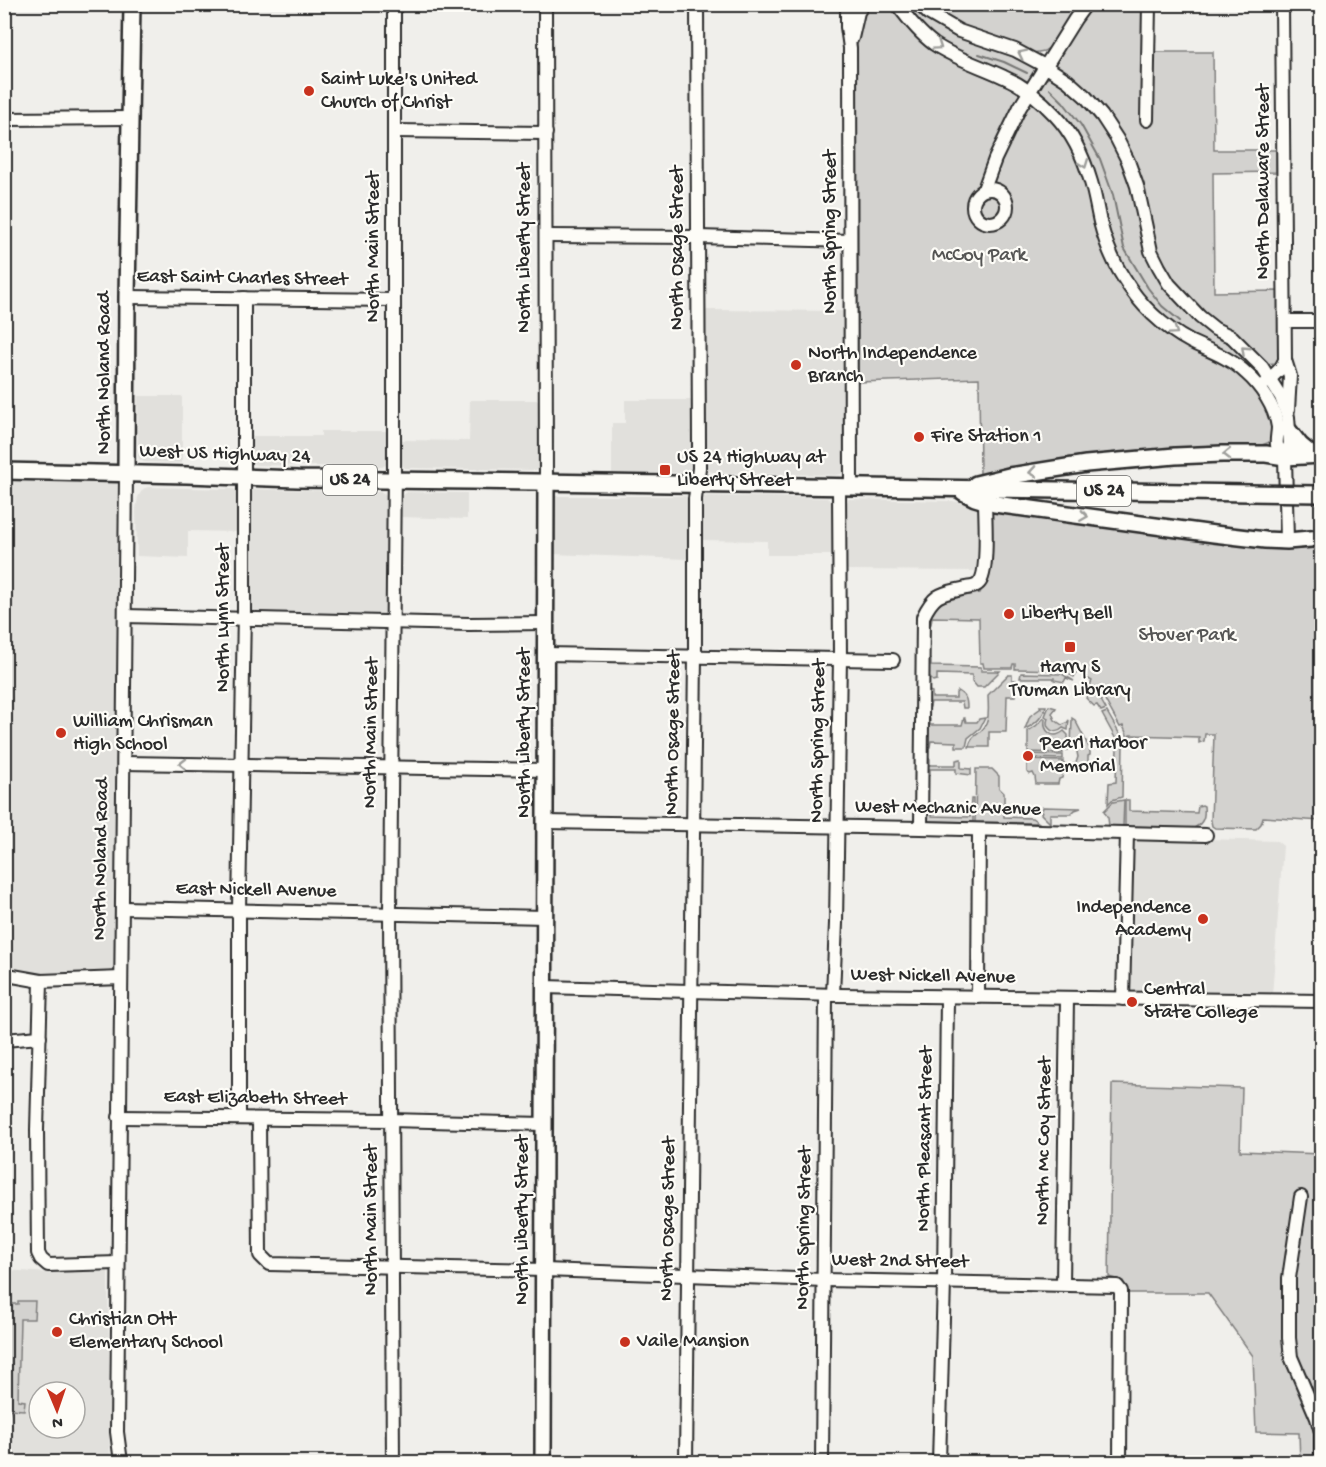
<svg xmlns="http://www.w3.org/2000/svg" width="1326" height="1467" font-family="'Gochi Hand',sans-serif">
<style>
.built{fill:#e1e0dc;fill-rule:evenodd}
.green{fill:#d3d2cf;stroke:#7f7e7d;stroke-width:1.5}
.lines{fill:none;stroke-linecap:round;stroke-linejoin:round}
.stream{stroke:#777775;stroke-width:2}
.minor-casing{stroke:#2b2b2b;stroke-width:16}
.major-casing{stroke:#2b2b2b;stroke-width:20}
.minor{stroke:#fdfcf7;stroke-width:12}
.major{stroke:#fdfcf7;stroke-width:15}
.major-bridge-casing{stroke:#2b2b2b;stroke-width:20;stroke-linecap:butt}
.major-bridge{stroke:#fdfcf7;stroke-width:15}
.oneway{stroke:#9e9e9b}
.poi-dot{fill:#c8321e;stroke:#fdfcf7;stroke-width:2}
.labels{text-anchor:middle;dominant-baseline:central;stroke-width:4.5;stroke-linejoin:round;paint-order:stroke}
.shield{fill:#fdfcf7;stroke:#6a6a68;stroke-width:1.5}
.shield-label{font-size:18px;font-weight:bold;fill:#2b2b2b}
.poi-label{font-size:20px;fill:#2b2b2b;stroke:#fdfcf7;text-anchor:start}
.street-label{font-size:20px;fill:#2b2b2b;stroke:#fdfcf7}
.park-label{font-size:20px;fill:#555554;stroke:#fdfcf7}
</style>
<rect width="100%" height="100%" fill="#f0efeb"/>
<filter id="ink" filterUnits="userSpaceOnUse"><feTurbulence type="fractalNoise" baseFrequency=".0167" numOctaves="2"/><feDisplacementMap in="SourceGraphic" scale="12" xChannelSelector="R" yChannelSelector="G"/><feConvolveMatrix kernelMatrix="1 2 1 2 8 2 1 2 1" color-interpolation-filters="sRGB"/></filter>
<g filter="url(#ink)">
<g class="built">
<path d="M704,310L844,311V472L841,474L836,475L716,473L709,471L706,464L705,458Z"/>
<path d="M138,396H182V463L144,462L140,460L138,456Z"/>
<path d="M470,400H542V466L539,470L405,468L402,465V440L469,441Z"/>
<path d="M625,400H693V469L690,472L686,473H612V423H625Z"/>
<path d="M321,431H387V460L386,465L382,467L257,465L252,463L250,459V436H321Z"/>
<path d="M5,478L117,481L116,987L5,985Z"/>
<path d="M148,487L231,489L236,490L238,494V532L188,531V558L137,556L136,509L138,497L143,489Z"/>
<path d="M255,489L380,492L386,494L389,498L388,617L253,615L249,612V499L251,492Z"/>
<path d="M407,492L467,493V519L398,517L400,500L403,495Z"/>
<path d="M556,496H686L688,500V559L551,554L553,498Z"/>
<path d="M707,496L827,498L831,501L833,505V555H767V541L700,540V504L701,498Z"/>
<path d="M849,499L952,501L979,506L978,571L845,570L846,503Z"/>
<path d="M1133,837L1277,841L1283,846L1272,996L1131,995L1128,992Z"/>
<path d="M108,1268L110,1462H5V1270L51,1273ZM39,1392H75V1428H39Z"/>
</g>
<g class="green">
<path d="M1077,4V7L1053,45L1044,51L1033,53L961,28L926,5Z"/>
<path d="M868,5H889L915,35L939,54L957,64L1012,88L1037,106L1053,122L1062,132L1079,161L1123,286L1246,378L1265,405L1272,425V439L1270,442L1259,446L1186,448L980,474L979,378L858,382L857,34L859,23Z"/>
<path d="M901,5H913C948,43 991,43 1034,66C1038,73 1033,77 1028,83H1025L940,43Z"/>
<path d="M1094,5H1155L1154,52H1213L1214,150H1276V172L1213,173L1214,292L1278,291V359L1275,363L1265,364L1200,314L1158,261L1130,153L1057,69L1055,63L1057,60L1076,28Z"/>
<path d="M1048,78H1051L1057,81L1088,108L1101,124L1126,164L1145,246L1213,333L1237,349L1258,371L1262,377L1261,378L1259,379L1229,354L1194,338L1171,323L1160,315L1136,289L1112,250L1093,172L1039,93C1038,86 1042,81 1048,78Z"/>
<path d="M990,509L1031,514L1048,520L1050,519L1269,546L1301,549L1321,548V821L1263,817L1261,824L1256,829L1215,828L1212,826L1211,821L1214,734H1205L1204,741L1199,743V737L1130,735L1129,739L1123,726L1120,727L1100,691L1090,685L1092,681L1077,672L1074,677L1062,670L1016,669H1015V664H1013L1012,668H984L983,663H980L979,618L932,617L931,624H928C931,598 959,597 980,593L986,579Z"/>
<path d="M927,659L931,660V666L981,667V671H1000L984,687H977L972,681V675L937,674V680L933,681L928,676Z"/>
<path d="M1021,673L1062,674L1074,681L1066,678L1064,682L1054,680V678H1020Z"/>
<path d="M1008,675H1012V680H1016L1015,696H1007L1006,732H989V747H969C971,733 982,735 986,724C990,716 988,704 988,695Z"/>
<path d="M1085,687L1098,695L1106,709L1101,711L1097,705L1094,706L1086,698L1088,694L1083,691Z"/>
<path d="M929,691L932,692V698H956V693L958,691C966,696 967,699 967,708H963L962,702H931L930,707L928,708L927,692Z"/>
<path d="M1040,706H1046C1043,717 1036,724 1025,729L1030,716L1041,708Z"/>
<path d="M1049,706L1056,708L1052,713L1055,720L1062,725L1067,723L1069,720L1068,730L1063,728C1055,736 1044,729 1048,718L1045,716Z"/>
<path d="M1107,712L1123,740V743H1118L1102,714Z"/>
<path d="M927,718L930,719V725H962L964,718H965L966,722H977L979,719L985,718L980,728L968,738L966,747H956V742L931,741L930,747L927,748Z"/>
<path d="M1044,718L1045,719C1043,732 1053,740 1064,731L1068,735V750H1063V753L1028,752V731L1036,726Z"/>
<path d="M1072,718L1075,720L1090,749V755L1088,756V770H1070V766L1076,763L1078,757L1077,752L1071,747Z"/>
<path d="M1119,745H1123L1122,797L1112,800L1108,804L1109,783L1116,782L1117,747Z"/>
<path d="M1027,754L1063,755V759L1027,758Z"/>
<path d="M928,758L930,759V765H956V760L961,759V768L971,769V775L956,773V769H930V774L927,775Z"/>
<path d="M1027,760L1063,761V764H1067V769L1063,772L1062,778L1059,779L1058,784H1036L1035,777L1033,773L1030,774L1027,772Z"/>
<path d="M976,769H992L999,776V788L1004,793V817L1032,818L1039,823L975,822Z"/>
<path d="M971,799H973V822L925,821L926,809L932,810V816L970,817Z"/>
<path d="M1124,800L1123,826H1109L1108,818L1104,811L1113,802Z"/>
<path d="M1125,800H1129V811L1197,813L1198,806L1202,805L1204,806C1205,816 1204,823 1194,828L1125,826Z"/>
<path d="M1043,807L1081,808L1075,810L1071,814H1050V823L1041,814Z"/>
<path d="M1112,1084L1242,1088L1240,1151L1321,1154V1462H1300L1299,1433L1256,1432L1253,1356L1208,1293H1128L1123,1281L1109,1277Z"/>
<path d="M18,1301H35L34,1319H20L18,1400L25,1401L24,1410L10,1409L9,1413H5V1304H18Z"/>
</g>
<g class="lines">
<g class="stream">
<path d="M979,54L1004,62L1027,73"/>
<path d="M1050,89L1063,102L1081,125L1100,159L1113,195L1124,248L1148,288L1162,306L1180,321"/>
</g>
<defs>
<g id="minor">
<path d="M545,4L546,483"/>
<path d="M847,4V27L850,48L851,487"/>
<path d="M897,4C908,19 919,33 934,44C956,59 981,66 1004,77C1023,85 1041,100 1055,115C1072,133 1084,158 1091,182C1095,195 1097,209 1100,222C1105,241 1112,260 1123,277C1139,304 1163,327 1191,342C1210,351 1231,358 1246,373C1261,386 1275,407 1278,427C1278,433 1276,440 1277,445C1278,449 1283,453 1285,457"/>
<path d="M919,4L928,13L959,31L1015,50L1045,66L1068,81L1086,97L1102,116L1117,139L1128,161L1137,186L1151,251L1159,267L1169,284L1200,317L1215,329L1232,337L1262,367L1281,397L1288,417L1290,444L1285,457L1287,541"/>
<path d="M852,38L858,12L863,4"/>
<path d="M4,119L130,118"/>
<path d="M1147,120L1149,4"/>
<path d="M394,131L546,133"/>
<circle cx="990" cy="206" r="17"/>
<path d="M984,189L995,159L1020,107L1075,19L1086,4"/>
<path d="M547,236L698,237L850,241"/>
<path d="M127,297L394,300"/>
<path d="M1285,321H1322"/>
<path d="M1285,360L1290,376L1288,410"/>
<path d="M1266,383L1281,368L1285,360L1282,4"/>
<path d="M125,616L469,624L546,623"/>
<path d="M546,654L893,660"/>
<path d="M124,763L545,770"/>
<path d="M545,822L921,828L1206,835"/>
<path d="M921,828L923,617C935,592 942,594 966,588C971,587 976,587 979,583C989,573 985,516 985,501"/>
<path d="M122,908L545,917"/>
<path d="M4,975L13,976L41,981L121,978"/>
<path d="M41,981L37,1130L38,1253L41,1259L48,1265L118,1263"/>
<path d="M544,987L838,995L1322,1001"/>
<path d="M833,995L836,923L840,658L839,487"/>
<path d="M978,997L979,830"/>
<path d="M1123,999L1127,833"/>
<path d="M4,1040L40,1037"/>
<path d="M119,1117L390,1120L544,1124"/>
<path d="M239,1118V910L244,611V298"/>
<path d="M259,1119L260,1255L269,1264L544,1270L824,1280L1117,1286L1121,1291L1120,1462"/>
<path d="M1301,1197L1289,1278V1338L1291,1357L1317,1418L1321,1432V1462"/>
<path d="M1063,1284L1067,999"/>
<path d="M121,1462L117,1432L126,473"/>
<path d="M393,1462L390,913L394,467V4"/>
<path d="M686,1462L695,655V499L699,468V443L697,4"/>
<path d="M822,1462L826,995"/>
<path d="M939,1462L944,1282L947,997"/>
</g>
<g id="major">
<path d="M1289,431L1300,445L1312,455"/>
<path d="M4,471L187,475L298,479L471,481L1250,493"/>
<path d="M126,473L127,297L132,4"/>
<path d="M976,484L1009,476L1086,464L1175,456L1222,454H1266L1285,457L1322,455"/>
<path d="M963,492L975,498L995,504L1214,534L1265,540L1287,541L1322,538"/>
<path d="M543,1462L546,483"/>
</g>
</defs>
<use href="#minor" class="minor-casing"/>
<use href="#major" class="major-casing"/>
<use href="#minor" class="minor"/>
<use href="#major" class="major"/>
<defs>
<path id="major-bridge" d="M1250,493L1320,494"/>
</defs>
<use href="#major-bridge" class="major-bridge-casing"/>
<use href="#major-bridge" class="major-bridge"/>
</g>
<defs><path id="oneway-chevron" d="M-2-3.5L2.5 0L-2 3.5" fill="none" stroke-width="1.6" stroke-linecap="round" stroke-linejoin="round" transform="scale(1.5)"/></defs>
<g class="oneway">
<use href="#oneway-chevron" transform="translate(938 46) rotate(34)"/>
<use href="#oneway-chevron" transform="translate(1022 54) rotate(-154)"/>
<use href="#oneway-chevron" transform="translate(1084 164) rotate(69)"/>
<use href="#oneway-chevron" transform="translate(1174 331) rotate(34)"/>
<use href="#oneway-chevron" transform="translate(1245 350) rotate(-137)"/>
<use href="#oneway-chevron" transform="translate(1227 454) rotate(179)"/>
<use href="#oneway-chevron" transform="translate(1033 472) rotate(171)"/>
<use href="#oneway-chevron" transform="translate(1084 516) rotate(8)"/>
<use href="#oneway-chevron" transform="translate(183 764) rotate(-179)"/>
</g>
</g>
<g class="poi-dot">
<circle cx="309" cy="91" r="6"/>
<circle cx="796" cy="365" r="6"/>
<circle cx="919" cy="437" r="6"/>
<rect x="659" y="464" width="12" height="12" rx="3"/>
<circle cx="1009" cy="614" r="6"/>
<rect x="1064" y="641" width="12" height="12" rx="3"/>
<circle cx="61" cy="733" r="6"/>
<circle cx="1028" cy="756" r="6"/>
<circle cx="1203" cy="919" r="6"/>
<circle cx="1132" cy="1002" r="6"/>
<circle cx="57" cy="1332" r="6"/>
<circle cx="625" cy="1342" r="6"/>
</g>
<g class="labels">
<g class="shield">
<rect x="323" y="465" width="54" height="30" rx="4.5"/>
<rect x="1077" y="476" width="54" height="30" rx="4.5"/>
</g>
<g class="shield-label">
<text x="350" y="480">US 24</text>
<text x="1104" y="491">US 24</text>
</g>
<g class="poi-label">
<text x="321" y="80">Saint Luke's United<tspan x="321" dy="23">Church of Christ</tspan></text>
<text x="808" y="354">North Independence<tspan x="808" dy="23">Branch</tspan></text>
<text x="931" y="437">Fire Station 1</text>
<text x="677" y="458">US 24 Highway at<tspan x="677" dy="23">Liberty Street</tspan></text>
<text x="1021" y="614">Liberty Bell</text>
<text x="1070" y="668" text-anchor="middle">Harry S<tspan x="1070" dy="23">Truman Library</tspan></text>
<text x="73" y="722">William Chrisman<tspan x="73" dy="23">High School</tspan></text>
<text x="1040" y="744">Pearl Harbor<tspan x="1040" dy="23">Memorial</tspan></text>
<text x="1191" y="908" text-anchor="end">Independence<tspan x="1191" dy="23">Academy</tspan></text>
<text x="1144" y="990">Central<tspan x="1144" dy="23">State College</tspan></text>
<text x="69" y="1320">Christian Ott<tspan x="69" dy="23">Elementary School</tspan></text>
<text x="637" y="1342">Vaile Mansion</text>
</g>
<g class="street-label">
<text transform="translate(1264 182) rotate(-90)">North Delaware Street</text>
<text transform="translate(831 232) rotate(-90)">North Spring Street</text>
<text transform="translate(374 247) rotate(-90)">North Main Street</text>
<text transform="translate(525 248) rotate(-90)">North Liberty Street</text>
<text transform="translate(678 248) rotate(-90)">North Osage Street</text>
<text transform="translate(242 279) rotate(1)">East Saint Charles Street</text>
<text transform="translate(105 373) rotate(-90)">North Noland Road</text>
<text transform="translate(225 455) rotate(2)">West US Highway 24</text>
<text transform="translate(224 618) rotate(-90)">North Lynn Street</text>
<text transform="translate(372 733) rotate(-89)">North Main Street</text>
<text transform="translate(525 733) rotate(-90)">North Liberty Street</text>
<text transform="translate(674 733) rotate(-89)">North Osage Street</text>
<text transform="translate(819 741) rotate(-89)">North Spring Street</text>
<text transform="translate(948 809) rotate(1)">West Mechanic Avenue</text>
<text transform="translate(102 859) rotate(-89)">North Noland Road</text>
<text transform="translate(256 891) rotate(1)">East Nickell Avenue</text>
<text transform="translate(933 977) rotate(1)">West Nickell Avenue</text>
<text transform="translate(255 1099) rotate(1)">East Elizabeth Street</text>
<text transform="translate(926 1139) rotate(-89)">North Pleasant Street</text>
<text transform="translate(1045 1141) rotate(-89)">North Mc Coy Street</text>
<text transform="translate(669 1219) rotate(-89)">North Osage Street</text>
<text transform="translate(372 1220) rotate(-90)">North Main Street</text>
<text transform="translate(523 1220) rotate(-90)">North Liberty Street</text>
<text transform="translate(805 1228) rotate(-89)">North Spring Street</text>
<text transform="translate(900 1262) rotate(1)">West 2nd Street</text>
</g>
<g class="park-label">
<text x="979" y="256">McCoy Park</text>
<text x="1187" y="636">Stover Park</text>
</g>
</g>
<rect width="1326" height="1467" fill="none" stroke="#fdfcf7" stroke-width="24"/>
<rect x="12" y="12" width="1302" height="1443" fill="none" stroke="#2b2b2b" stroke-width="2" filter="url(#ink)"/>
<g transform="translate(57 1410) rotate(178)"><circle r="28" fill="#fdfcf7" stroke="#a9a8a5" stroke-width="1.5"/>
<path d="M0-4.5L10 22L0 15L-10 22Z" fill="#c8321e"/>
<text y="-9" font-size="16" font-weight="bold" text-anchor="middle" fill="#2b2b2b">N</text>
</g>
</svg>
